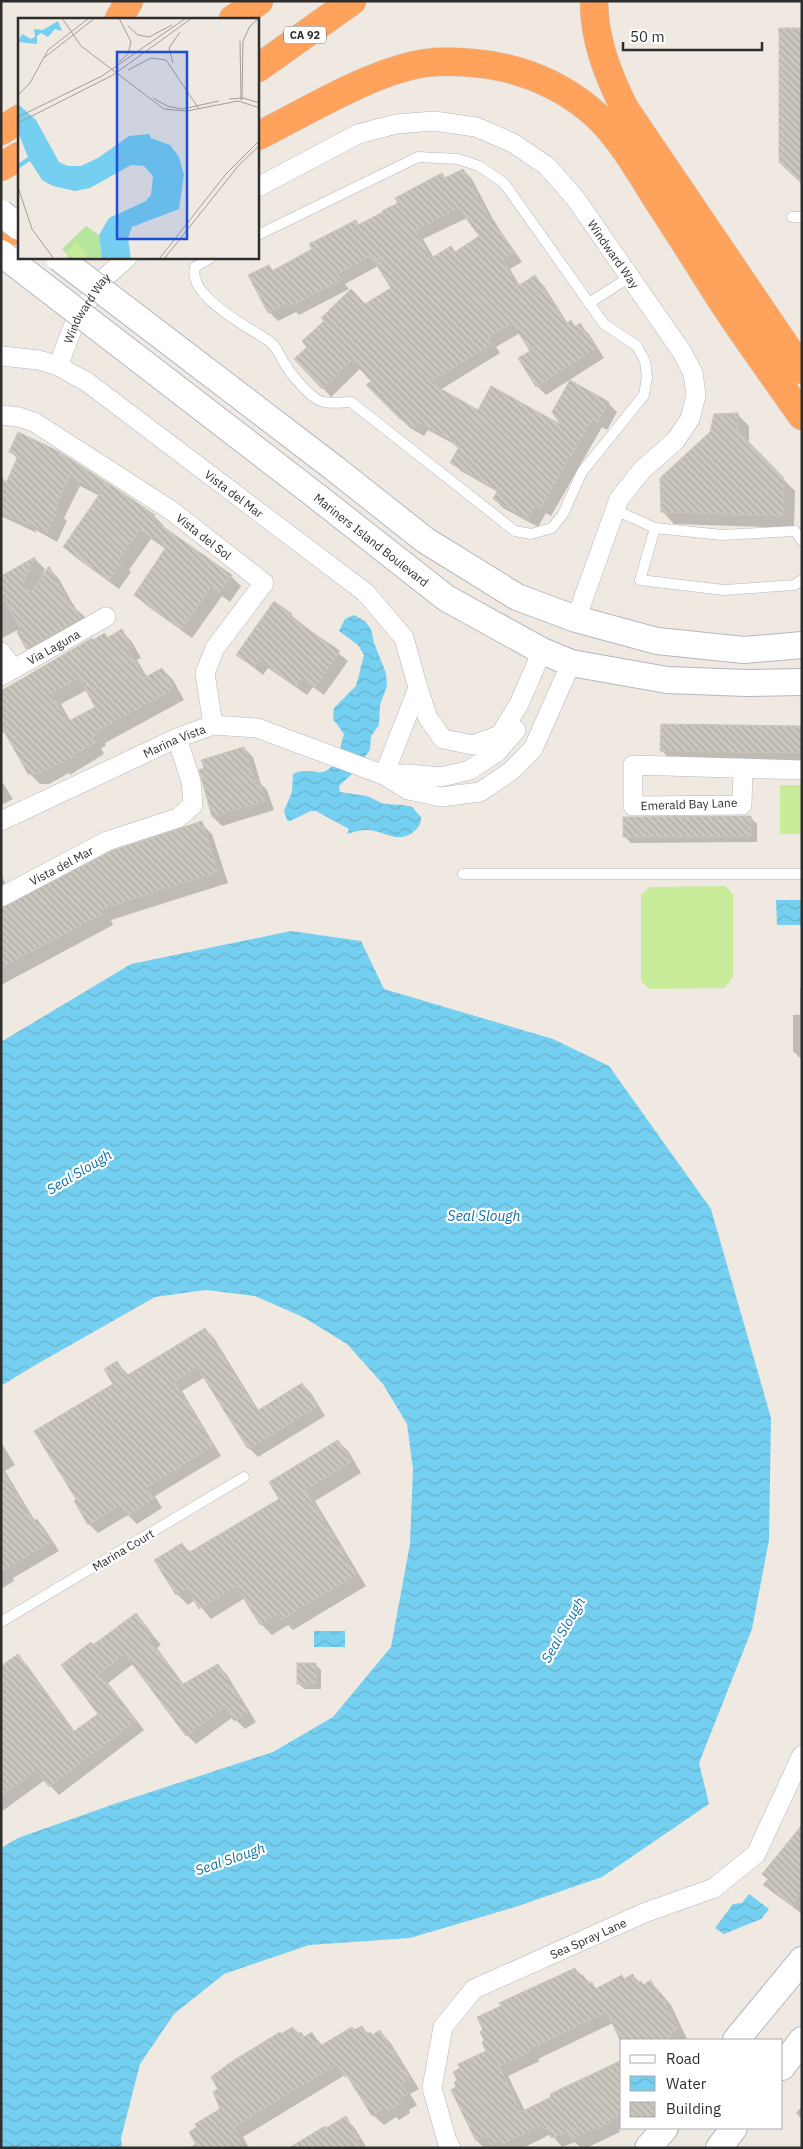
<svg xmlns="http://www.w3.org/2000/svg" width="803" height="2149" font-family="'IBM Plex Sans',sans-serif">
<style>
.pitch{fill:#c9ec9a}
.water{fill:url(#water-waves)}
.shadow{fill:#0003;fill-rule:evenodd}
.building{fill:url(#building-back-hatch);stroke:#cbc5ba;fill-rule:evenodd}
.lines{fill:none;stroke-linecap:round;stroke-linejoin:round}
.lane-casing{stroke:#b4b7c1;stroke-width:11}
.street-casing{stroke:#b4b7c1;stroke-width:20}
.secondary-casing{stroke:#b4b7c1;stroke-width:28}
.highway-casing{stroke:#c9c9c9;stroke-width:29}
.lane{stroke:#fff;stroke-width:10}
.street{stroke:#fff;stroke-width:19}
.secondary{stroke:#fff;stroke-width:26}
.highway{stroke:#ffa35c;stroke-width:28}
.secondary-bridge-casing{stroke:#b4b7c1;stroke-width:28;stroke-linecap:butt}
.secondary-bridge{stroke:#fff;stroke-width:26}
.labels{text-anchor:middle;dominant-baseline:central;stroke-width:4.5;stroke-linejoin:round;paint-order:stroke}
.shield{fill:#fff;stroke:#6d6d6d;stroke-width:1}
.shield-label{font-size:11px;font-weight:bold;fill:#2e2e2e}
.street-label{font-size:12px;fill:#2e2e2e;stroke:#fff}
.water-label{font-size:14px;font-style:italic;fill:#0d6fa3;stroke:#fff}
.inset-road{fill:none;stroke:#a29e99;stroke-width:1}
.view{fill:#1d4ed8;fill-opacity:0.15;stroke:#1d4ed8;stroke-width:2.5}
.inset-edge{fill:none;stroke:#2e2e2e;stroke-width:2.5}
</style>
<defs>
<pattern id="water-waves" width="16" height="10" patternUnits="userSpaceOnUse" patternTransform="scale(1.25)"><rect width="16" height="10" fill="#75cff0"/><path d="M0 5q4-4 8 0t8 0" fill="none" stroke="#66b2ce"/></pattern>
<pattern id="building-back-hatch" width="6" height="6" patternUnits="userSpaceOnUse" patternTransform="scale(1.25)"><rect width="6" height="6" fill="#cbc7bf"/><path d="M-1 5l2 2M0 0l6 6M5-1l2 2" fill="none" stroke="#afaba4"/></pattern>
</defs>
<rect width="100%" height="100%" fill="#efe9e1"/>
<g class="pitch">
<rect x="780" y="785" width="22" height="49"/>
<path d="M725,886L733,894V977L725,988L649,989L641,981V895L650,887Z"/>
</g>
<g class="water">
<path d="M354,615L365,621L371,629L374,643L386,673L387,686L380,705L379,725L371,736L370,750L352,774L339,786L340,792L367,796L384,804L404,805L412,807L421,817C421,825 418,828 412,833C397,844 382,830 367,830C360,830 354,832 347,834L349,829L316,811H311L290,821L287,820L284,811L292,792L293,774C302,770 307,771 317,772C336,775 340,748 344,734L333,719L334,708L356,686L364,655L358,645L339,631L345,619Z"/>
<path d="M776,900H802V925H777Z"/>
<path d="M291,931L361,941L384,989L553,1039L609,1066L711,1209L771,1418L769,1540L752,1629L699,1763L709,1804L602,1877L515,1907L410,1938L309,1945L224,1974L174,2014L140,2064L121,2138L122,2148H1V1848L18,1838L117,1803L273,1752L333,1717L391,1647L410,1544L413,1469L407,1424L383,1384L347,1344L303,1317L255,1296L206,1290L155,1297L37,1364L1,1386V1042L131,964Z"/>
<rect x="314" y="1631" width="31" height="16"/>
<path d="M749,1894L769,1909L761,1919L724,1934L715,1928L733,1904L742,1903Z"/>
</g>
<g class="shadow">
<path d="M463,170L472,179L495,223L522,262L510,269L520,286L535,277L544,286L568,324L571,322L577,327L580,325L589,334L604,358L546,395L537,386L532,351L520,333L496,347L500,353L440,390L478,411L563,427L608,403L617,412L607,430L602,427L551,516L546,513L538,527L503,508L494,499L498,492L461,471L452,462L459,449L454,444L428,430L424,436L410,428L368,385L373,381L361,368L331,397L323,388L366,306L393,288L378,266L345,284L349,289L299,315L296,312L278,321L269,312V266L274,271L314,250L356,222L360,226L399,203L442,174L446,179ZM467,218L481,237L456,253L434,258L423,239Z"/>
<path d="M737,414L749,426V444L795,491L794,528L674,524L663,512Z"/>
<path d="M18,434L154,516L164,526L163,528L231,576L241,586L230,602L222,596L192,638L146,605L136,595L166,549L151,539L129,570L131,572L119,589L74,556L64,547L100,496L80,486L64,518L67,521L57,542L34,529L37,533L3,517L1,515V490L6,486L18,459L10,451Z"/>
<path d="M35,559L45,569L42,576L49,568L59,579L75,608L84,616L91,629L38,659L27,648L17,630L1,639V577Z"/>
<path d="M291,615L348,661L324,695L313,687L307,695L268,668L263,675L238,655Z"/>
<path d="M122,631L132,642L141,658L137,660L147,677L162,669L173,680L184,700L105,743L106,746L101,748L104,754L70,775L69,773L49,784H40L29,773L6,731L1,734V688L5,690L105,634L109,638ZM87,690L97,708L71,722L61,704Z"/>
<path d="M802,727V761L671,760L662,751Z"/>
<path d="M244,748L253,757L261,784L267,790L274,810L222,826L213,817L201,771Z"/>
<path d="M1,780L13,799L1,805Z"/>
<path d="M751,818L757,824V842L631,843L625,837Z"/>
<path d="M201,823L212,834L228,883L111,920L113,925L1,985V874L11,896L2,903V909Z"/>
<path d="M800,988H802V1060L793,1051V1015H800Z"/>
<path d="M205,1329L214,1338L259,1411L302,1384L311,1393L325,1416L258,1457L249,1448L205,1377L182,1391L221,1456L155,1496L162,1508L137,1524L128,1515L98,1533L89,1524L78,1500L115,1385L117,1362L129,1376Z"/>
<path d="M338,1441L349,1452L361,1473L315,1501L366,1586L293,1630L288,1625L272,1635L261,1624L245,1598L211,1619L195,1600L188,1605L177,1594L182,1544L191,1553L281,1499Z"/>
<path d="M1,1442L15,1465L5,1471L35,1521L37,1520L45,1529L59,1551L13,1578L14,1581L1,1589Z"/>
<path d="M136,1615L161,1645L157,1648L184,1685L218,1665L227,1675L256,1722L245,1729L233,1717L196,1744L187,1735L133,1664L108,1683L144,1730L59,1795L45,1780L1,1812V1668L18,1656L27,1665L75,1732L99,1714L93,1647Z"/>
<path d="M315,1664L321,1670V1689H304L298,1683Z"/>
<path d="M802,1827V1914L765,1885Z"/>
<path d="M575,1969L597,1989L622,1977L625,1980L633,1976L644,1986L651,1982L671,2005L687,2039L622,2040L613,2023L538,2059L540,2061L508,2076L525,2111L622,2075V2127L619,2129L620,2132L586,2148H581L575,2142L562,2147L551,2134L523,2148H484L477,2141L452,2091L458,2088L487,2051Z"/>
<path d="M361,2027L372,2036L380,2032L390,2042L419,2089L410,2094L417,2105L409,2110L410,2113L399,2120L396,2117L384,2125L373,2115L355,2085L345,2075L243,2137L249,2148H189L197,2143L281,2035L293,2028L305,2038L312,2034L323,2046Z"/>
<path d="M802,2106V2119L796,2113Z"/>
<path d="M345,2118L354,2127L367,2148H292Z"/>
</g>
<g class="building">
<path d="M779,28H802V184L779,162Z"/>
<path d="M463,169L490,220L492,218L514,253L502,260L518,286L535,275L566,324L571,320L575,327L580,323L596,348L536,387L518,358L530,351L512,323L488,338L492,344L429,382L478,410L491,386L560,424L552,412L570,380L609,402L598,422L592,419L541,508L536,505L528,519L493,499L498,490L450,463L459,447L453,444L454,441L419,422L415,428L400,419L366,385L371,381L352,360L322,389L294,359L307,347L302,341L324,321L321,318L351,289L365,304L391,288L376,264L383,258L374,262L371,256L337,274L342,279L289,307L287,303L268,313L248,275L269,265L272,271L312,249L309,244L356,220L358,225L383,212L382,211L398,203L395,198L442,173L445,178ZM459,208L479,236L455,252L451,246L433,257L432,255L430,257L415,230Z"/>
<path d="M738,413V431L784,478L783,516L661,512L660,478L710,432L714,414Z"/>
<path d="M18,432L58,451L126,495L155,515L152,519L232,575L219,593L211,587L182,629L134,595L166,547L140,530L119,559L122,561L109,580L63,547L101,492L69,477L55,508L58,510L47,533L27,521L29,525L1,512V475L6,483L18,456L9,452Z"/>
<path d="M35,557L21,587L31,592L49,566L70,606L73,604L81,618L26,649L17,632L21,630L1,594V576Z"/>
<path d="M274,601L292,614L290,617L340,651L315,687L303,679L297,687L259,660L254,667L236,655Z"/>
<path d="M122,629L131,647L128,649L144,678L162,668L174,689L95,732L97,735L92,737L95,743L74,754L75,756L38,774H28L1,726V691L92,638L93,640L105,633L107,638ZM79,678L95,707L67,722L51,693Z"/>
<path d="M661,724L802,726V753L660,751Z"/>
<path d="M244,747L255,781L259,779L265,801L212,817L199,770L204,768L201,760Z"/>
<path d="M751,816V836L623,837V817Z"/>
<path d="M202,821L218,872L101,909L103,914L1,967V908L111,851Z"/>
<path d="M205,1328L257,1411L302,1383L317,1407L248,1449L197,1367L174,1382L213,1446L147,1487L154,1499L127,1516L120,1505L88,1525L74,1501L76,1499L34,1431L113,1384L104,1369L117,1361L126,1376Z"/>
<path d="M338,1440L351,1462L305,1490L356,1575L281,1620L277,1614L260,1625L236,1586L199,1609L186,1588L176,1595L154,1560L182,1543L188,1553L279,1499L269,1482Z"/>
<path d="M1,1469L33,1521L37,1519L51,1542L1,1572Z"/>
<path d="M136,1613L153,1635L148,1639L183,1684L218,1664L248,1713L234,1721L226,1706L186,1736L125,1654L100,1673L136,1721L49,1787L36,1770L1,1796V1666L18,1654L73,1732L98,1714L61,1665L91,1642L93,1645Z"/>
<rect x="297" y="1663" width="19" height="21"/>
<path d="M802,1825V1892L792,1906L763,1885L768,1879L762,1874Z"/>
<path d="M575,1968L579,1977L583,1975L588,1984L592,1982L595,1989L622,1975L624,1979L633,1974L637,1983L641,1981L643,1985L651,1980L658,1995L661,1993L678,2029L671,2032L673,2036L663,2040H620L607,2012L529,2049L531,2051L499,2066L521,2112L551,2097L550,2094L622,2060V2113L609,2119L611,2122L571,2140L567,2132L551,2138L547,2128L544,2129L542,2125L502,2144L501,2140L491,2145L487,2136L476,2141L451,2090L456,2087L454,2082L457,2080L453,2072L460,2068L458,2064L486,2051L482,2042L484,2040L480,2032L483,2030L477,2017L501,2006L499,2003Z"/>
<path d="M362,2026L367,2034L370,2032L372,2035L380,2030L410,2078L401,2084L408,2094L399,2100L401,2103L387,2111L385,2107L372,2116L347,2076L345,2077L337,2064L234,2127L242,2139L239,2141L243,2148H198L189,2132L197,2127L195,2124L220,2109L213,2092L218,2089L211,2077L231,2062L280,2032L281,2034L293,2027L298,2035L301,2032L304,2037L312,2032L320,2046L352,2027L354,2030Z"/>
<path d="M346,2116L359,2140L356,2141L360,2148H289L325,2126L326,2128Z"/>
</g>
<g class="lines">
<defs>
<g id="lane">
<path d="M792,217H802"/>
<path d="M210,258L195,267C187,296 248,327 269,341C277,347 277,351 282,359C288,371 311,400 324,402C332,404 343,402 351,402L515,531L531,534L552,528L563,514L582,472L644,395L647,377L645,361L637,346L604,324L504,183L479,166L458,159L418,157L258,235"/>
<path d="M589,303L630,277"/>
<path d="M615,510L655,528L722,535L795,531L802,541"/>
<path d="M655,528L640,580L724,590L794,585L802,580"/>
<path d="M463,874H802"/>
<path d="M1,1622L244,1477"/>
</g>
<g id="street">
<path id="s1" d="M258,187L358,134L396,124L434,121L476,127L513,143L547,166L575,198L682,352L693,373L696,395L690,419L675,441L642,470L619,499L576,619"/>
<path id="s2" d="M1,356L39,360L58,366L87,382L366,593L404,638L418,688L428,718L443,739L473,745L500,735L519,704L542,651"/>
<path id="s3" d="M58,366L76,319L101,281L127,258"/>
<path id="s4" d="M1,415L19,417L34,422L172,511L264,583L215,648L205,673L213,725"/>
<path d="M1,652L13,669"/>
<path id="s5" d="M1,676L106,617"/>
<path d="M743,768L742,805L633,806V765L802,770"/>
<path d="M384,775L408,774L441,777L470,770L497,752L516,730"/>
<path d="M384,775L418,688"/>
<path id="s6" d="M1,821L177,738L213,725L257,728L384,775L408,790L441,797L480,792L511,771L533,749L571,663"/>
<path id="s7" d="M1,897L107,841L178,818L193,805L191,781L177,738"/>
<path id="s8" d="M451,2148L447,2141L432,2088L443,2027L474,1989L644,1913L714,1888L756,1854L802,1755"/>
</g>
<g id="secondary">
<path d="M334,468L425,540L517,597L576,619L657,641L744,650L802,645"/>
<path id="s9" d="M315,495L446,598L542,651L571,663L667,680L747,683L802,682"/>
<path d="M736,2040L802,1960"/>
<path d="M782,2067L802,2040"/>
<path d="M648,2148L665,2128"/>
<path d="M719,2148L734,2128"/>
</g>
<g id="highway">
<path d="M594,1C594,40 608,75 625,109L802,370"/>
<path d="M119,19L129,1"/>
<path d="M233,19L259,1"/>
<path d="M258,68L352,1"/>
<path d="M1,131L19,119"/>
<path d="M258,136C306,112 374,70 426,63C448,60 469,62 490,65C526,71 561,86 589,109C616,131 635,164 653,193C671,221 690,250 708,279C737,326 770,370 802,416"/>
<path d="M1,167L19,156"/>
<path d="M1,237L19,226"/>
</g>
</defs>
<use href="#lane" class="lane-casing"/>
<use href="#street" class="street-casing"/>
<use href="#secondary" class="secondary-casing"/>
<use href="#highway" class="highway-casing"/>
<use href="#lane" class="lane"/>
<use href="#street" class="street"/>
<use href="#secondary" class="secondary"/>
<use href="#highway" class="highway"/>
<defs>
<g id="secondary-bridge">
<path d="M1,213L19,227"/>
<path d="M1,253L315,495"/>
<path d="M59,258L334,468"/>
</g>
</defs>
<use href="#secondary-bridge" class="secondary-bridge-casing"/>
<use href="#secondary-bridge" class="secondary-bridge"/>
</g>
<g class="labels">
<rect class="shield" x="284" y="26.5" width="42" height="17" rx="4"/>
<g class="shield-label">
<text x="305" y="35">CA 92</text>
</g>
<g class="street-label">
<text stroke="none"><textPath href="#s1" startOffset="425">Windward Way</textPath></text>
<text stroke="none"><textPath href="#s3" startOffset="65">Windward Way</textPath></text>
<text stroke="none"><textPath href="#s2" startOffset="276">Vista del Mar</textPath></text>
<text stroke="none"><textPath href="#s4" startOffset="239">Vista del Sol</textPath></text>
<text stroke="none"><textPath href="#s9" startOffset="72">Mariners Island Boulevard</textPath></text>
<text stroke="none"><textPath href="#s5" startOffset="60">Via Laguna</textPath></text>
<text stroke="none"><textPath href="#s6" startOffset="191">Marina Vista</textPath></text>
<text transform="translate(689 804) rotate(-2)">Emerald Bay Lane</text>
<text stroke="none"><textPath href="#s7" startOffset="68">Vista del Mar</textPath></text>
<text transform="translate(123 1550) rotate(-31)">Marina Court</text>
<text stroke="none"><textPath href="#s8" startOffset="299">Sea Spray Lane</textPath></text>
</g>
<g class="water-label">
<text transform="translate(79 1172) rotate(-31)">Seal Slough</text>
<text x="484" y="1216">Seal Slough</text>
<text transform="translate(563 1630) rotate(-60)">Seal Slough</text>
<text transform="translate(230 1859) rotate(-19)">Seal Slough</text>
</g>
</g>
<g transform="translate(18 18)">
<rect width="241" height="241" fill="#efe9e1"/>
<path d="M68,208L81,217L84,239L48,241L50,238L44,231Z" fill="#b6e59e"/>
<path d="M59,225L70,237L65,240L56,241L48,234Z" fill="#c9ec9a"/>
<path d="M40,3L44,13L37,11L30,19L23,15L19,18V26L0,24L4,16L13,21L17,19L16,11L25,12ZM0,86L18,102L41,144L50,148H63L80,140L111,118L131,116L133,120L152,127L161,139L166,157L161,191L114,209L110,220L113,241H84L81,217L91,200L128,183L133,177L135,158L126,148L113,147L72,170L57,173L35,168L24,162L12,143L0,151V146L10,139L0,114Z" fill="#75cff0"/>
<path class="inset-road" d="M44,0L63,28L146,91L169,93L220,83L242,90M101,0L113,24L110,36L101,44M110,8L120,17L131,19L154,7M222,23L223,82M27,39L77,0M155,45L151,30L162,14M110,52L133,40L148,42L181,91M0,77L12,65L30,32L71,0M135,80L149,88L164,91L201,83M211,81L225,80L242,85M224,82L225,23L232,8L241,0M0,99L84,58L168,0M0,105L95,57L174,0M0,169L14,211L36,241M141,241L208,156L242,122M146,241L221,147L242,127"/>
<path class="view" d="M99,34H169V221H99Z"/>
<rect width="241" height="241" class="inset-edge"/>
</g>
<rect width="803" height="2149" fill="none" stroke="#2e2e2e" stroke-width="5"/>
<rect x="620" y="2039" width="162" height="90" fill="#ffffff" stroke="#ababab"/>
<rect x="630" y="2055" width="25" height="8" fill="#ffffff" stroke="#ababab"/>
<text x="666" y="2064" font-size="15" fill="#2e2e2e">Road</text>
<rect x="630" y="2076" width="25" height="15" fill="url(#water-waves)" stroke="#ababab"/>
<text x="666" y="2089" font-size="15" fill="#2e2e2e">Water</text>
<rect x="630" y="2102" width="25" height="15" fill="url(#building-back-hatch)" stroke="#ababab"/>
<text x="666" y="2114" font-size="15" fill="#2e2e2e">Building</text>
<path d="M623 42v8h139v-8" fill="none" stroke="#2e2e2e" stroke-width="2.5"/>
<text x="630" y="42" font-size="15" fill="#2e2e2e" stroke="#ffffff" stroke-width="4" paint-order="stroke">50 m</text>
</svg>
